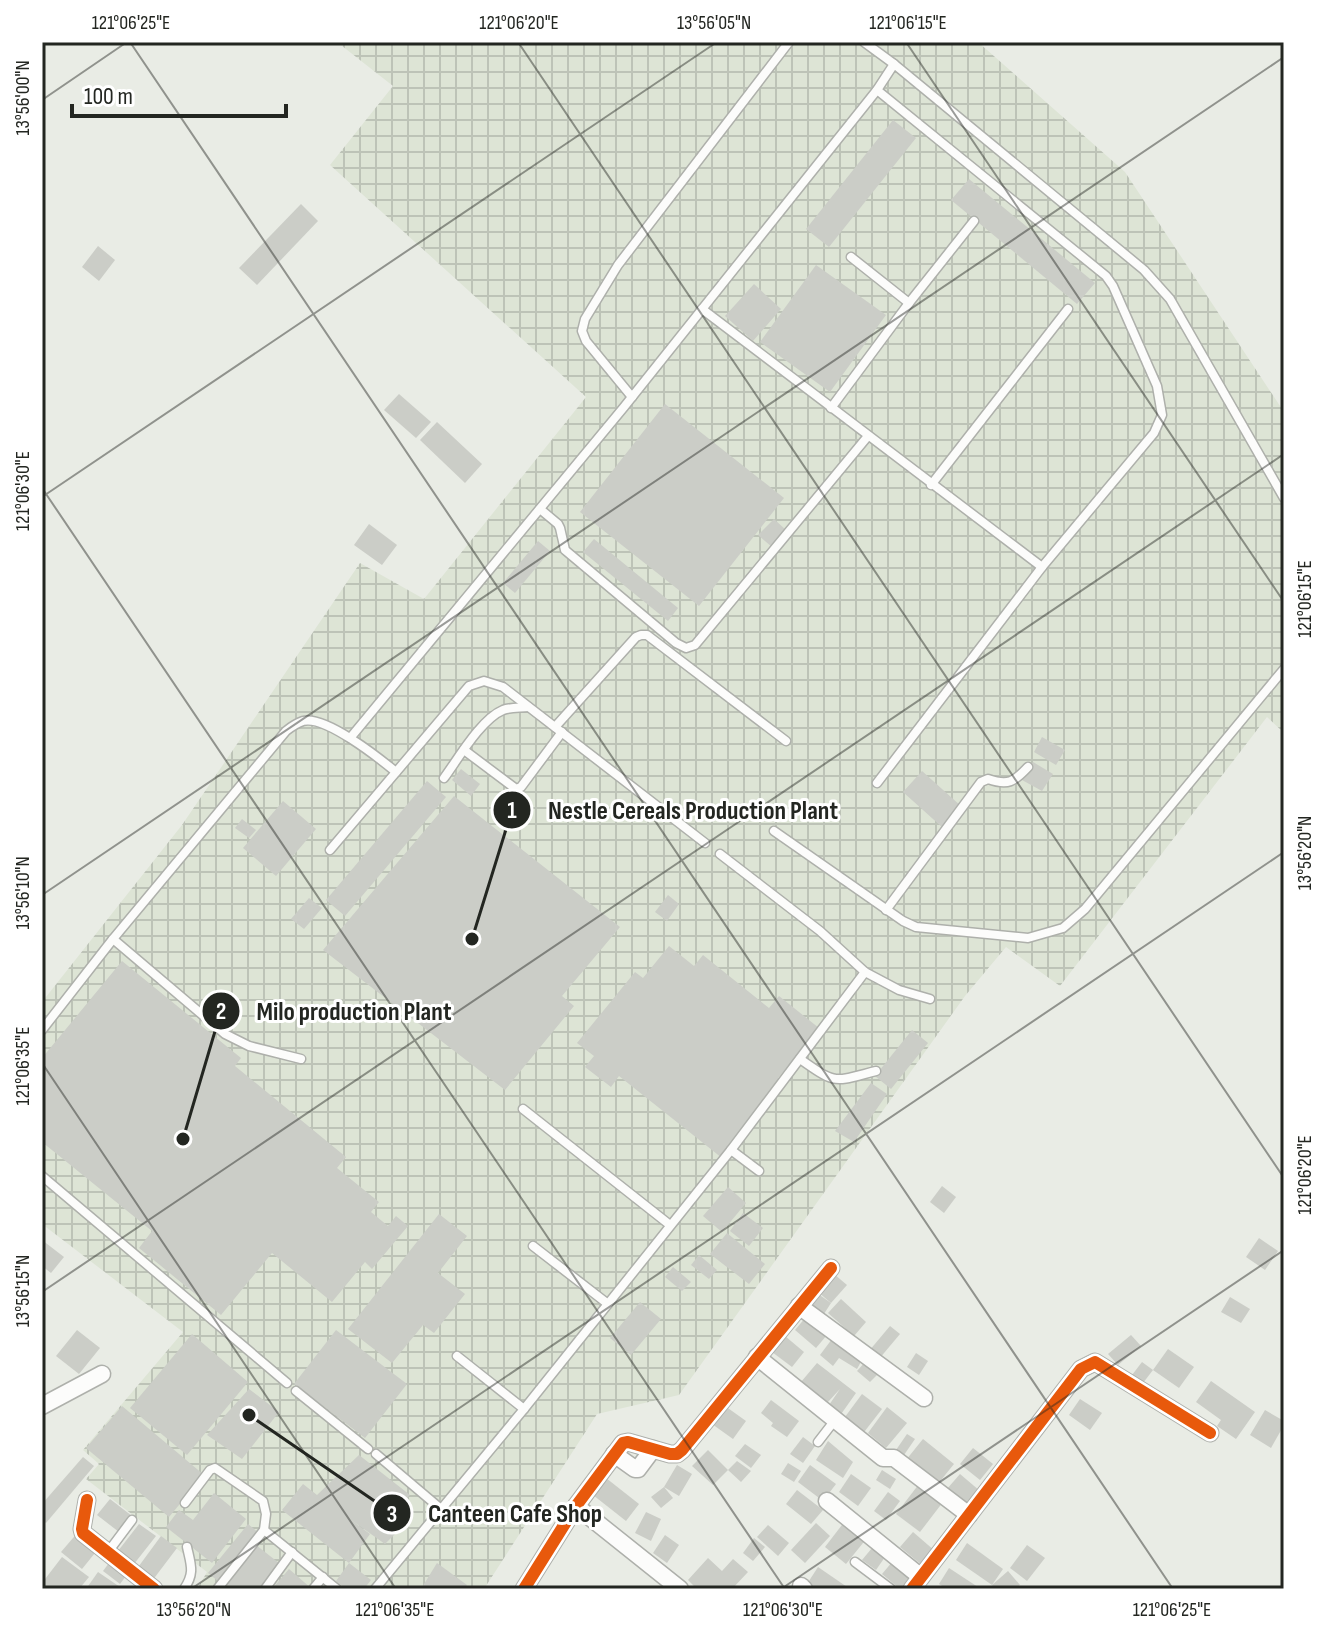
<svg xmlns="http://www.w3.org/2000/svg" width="1326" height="1631" font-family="'Sofia Sans Condensed',sans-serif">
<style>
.industrial{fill:url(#industrial-grid)}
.building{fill:#cbcdc7}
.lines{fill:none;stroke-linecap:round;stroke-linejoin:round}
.lane-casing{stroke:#aeb0ab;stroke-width:11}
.street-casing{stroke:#aeb0ab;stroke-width:19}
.lane{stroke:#fcfcfb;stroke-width:8}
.street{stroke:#fcfcfb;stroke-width:16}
.cycleway-casing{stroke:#fff;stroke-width:17}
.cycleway{stroke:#e8590c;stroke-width:12}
.ticks{fill:none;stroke:#232621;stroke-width:2;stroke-opacity:0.45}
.leader{fill:none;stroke:#232621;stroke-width:3}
.callout-dot{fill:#232621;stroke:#fff;stroke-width:3}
.mark-label{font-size:24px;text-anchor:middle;font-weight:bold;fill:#fff}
.callout-label{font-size:26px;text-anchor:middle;font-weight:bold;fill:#232621;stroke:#fff;stroke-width:6;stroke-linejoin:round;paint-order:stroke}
.neatline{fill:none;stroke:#232621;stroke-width:3}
.ticks-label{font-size:20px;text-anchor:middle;fill:#232621}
</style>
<defs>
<pattern id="industrial-grid" width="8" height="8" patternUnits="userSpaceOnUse" patternTransform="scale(2)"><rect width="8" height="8" fill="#dde4d5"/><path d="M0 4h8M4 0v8" fill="none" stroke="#bdc3b7"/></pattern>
</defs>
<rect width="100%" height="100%" fill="#e9ece5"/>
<path class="industrial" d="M337,42H978L1125,172L1284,412V733L1267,717L1060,986L1006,947L965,996L679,1395L597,1414L484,1589H197L207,1572L86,1479L99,1464L83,1450L183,1332L42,1224V1002L182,825L360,563L424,599L586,397L330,165L393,86Z"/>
<g class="building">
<path d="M893,120L916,138L829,247L806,229Z"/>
<path d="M969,179L1095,283L1077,304L951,200Z"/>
<path d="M301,204L318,221L257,285L239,268Z"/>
<path d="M98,246L115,260L99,281L82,267Z"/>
<path d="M816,265L886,315L830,392L760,342Z"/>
<path d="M754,284L781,309L753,341L725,316Z"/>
<path d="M399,394L431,422L416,438L384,410Z"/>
<path d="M665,404L784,498L699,606L580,512Z"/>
<path d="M437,422L482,464L465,483L420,440Z"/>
<path d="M774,519L787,531L772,547L758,535Z"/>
<path d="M369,524L397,545L382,565L354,545Z"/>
<path d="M594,539L678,608L668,621L583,552Z"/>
<path d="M538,541L550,551L515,593L503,583Z"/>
<path d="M1042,737L1065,750L1056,765L1034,752Z"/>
<path d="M1033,762L1053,774L1042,791L1022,780Z"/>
<path d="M461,769L480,784L471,796L452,780Z"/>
<path d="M922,771L962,807L943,828L903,792Z"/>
<path d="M427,781L446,797L345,916L326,900Z"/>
<path d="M454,796L620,927L562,996L574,1006L505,1090L323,950Z"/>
<path d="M283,801L316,829L276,876L243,848Z"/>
<path d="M242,819L256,830L249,838L235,828Z"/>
<path d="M668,895L679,904L667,921L655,912Z"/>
<path d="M309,898L322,908L304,929L291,919Z"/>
<path d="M669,946L694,966L703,955L769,1008L779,996L819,1028L778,1078L783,1083L722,1158L619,1076L611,1087L585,1067L594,1056L577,1043L635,972L643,978Z"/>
<path d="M122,961L241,1058L235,1066L346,1157L337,1168L379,1202L371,1212L388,1226L396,1216L408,1226L372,1269L365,1262L332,1302L272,1253L221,1315L139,1248L152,1231L42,1142V1137L45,1133L42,1131V1058Z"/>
<path d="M912,1030L928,1043L891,1089L875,1076Z"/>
<path d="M871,1083L887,1094L854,1142L835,1131Z"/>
<path d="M942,1186L956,1197L944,1213L930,1202Z"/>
<path d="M728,1187L746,1203L722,1232L703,1216Z"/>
<path d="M743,1213L763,1228L749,1246L730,1231Z"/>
<path d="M439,1214L467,1236L438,1273L465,1294L434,1333L423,1325L392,1363L348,1329Z"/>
<path d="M727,1233L765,1264L749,1284L710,1254Z"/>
<path d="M1259,1238L1278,1251L1265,1270L1246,1257Z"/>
<path d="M42,1240L64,1257L51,1273L42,1266Z"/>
<path d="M699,1255L717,1270L709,1279L691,1265Z"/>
<path d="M673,1267L691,1282L682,1291L665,1277Z"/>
<path d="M834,1274L847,1285L831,1303L818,1292Z"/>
<path d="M814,1291L831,1303L822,1317L804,1305Z"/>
<path d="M1230,1297L1250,1309L1241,1323L1221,1312Z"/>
<path d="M841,1299L866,1322L854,1336L828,1313Z"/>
<path d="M640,1302L661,1319L631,1355L610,1338Z"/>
<path d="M806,1317L827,1335L816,1348L795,1330Z"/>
<path d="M890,1326L900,1334L879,1359L869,1351Z"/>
<path d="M77,1330L100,1348L79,1374L56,1356Z"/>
<path d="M336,1330L407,1384L365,1438L294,1384Z"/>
<path d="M192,1334L248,1382L187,1455L130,1408Z"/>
<path d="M1131,1335L1141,1346L1118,1365L1108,1354Z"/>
<path d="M785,1336L804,1352L792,1367L772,1352Z"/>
<path d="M832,1339L862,1360L857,1369L839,1358L833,1366L820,1355Z"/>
<path d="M1168,1349L1194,1367L1179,1388L1153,1370Z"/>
<path d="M916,1353L928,1361L919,1375L907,1367Z"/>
<path d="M865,1362L878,1374L870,1382L857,1371Z"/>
<path d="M1142,1362L1153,1370L1143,1383L1132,1375Z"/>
<path d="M817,1363L856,1393L839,1417L827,1408L840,1389L827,1403L801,1382Z"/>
<path d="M1211,1381L1255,1412L1236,1439L1217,1426L1221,1420L1196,1402Z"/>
<path d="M249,1389L279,1412L242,1459L207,1435Z"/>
<path d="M862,1394L882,1409L861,1436L842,1421Z"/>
<path d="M1080,1399L1102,1413L1090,1430L1069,1415Z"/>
<path d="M771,1400L799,1421L787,1437L771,1426L773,1423L761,1413Z"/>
<path d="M122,1406L204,1475L169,1517L86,1448Z"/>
<path d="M725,1406L746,1421L733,1439L712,1424Z"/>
<path d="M887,1407L907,1423L886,1448L868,1433Z"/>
<path d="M1265,1410L1284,1421V1425L1271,1448L1250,1435Z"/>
<path d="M907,1434L915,1439L904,1455L896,1450Z"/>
<path d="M803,1437L815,1446L803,1463L790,1454Z"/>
<path d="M923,1439L954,1464L937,1485L906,1460Z"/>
<path d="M828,1441L853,1462L843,1478L816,1460Z"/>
<path d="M745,1444L761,1455L751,1468L735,1456Z"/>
<path d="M973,1448L993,1464L980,1480L960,1464Z"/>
<path d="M708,1450L728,1470L713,1485L692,1466Z"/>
<path d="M359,1455L410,1495L393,1512L406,1523L385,1544L347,1517L370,1534L349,1563L371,1580L364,1589H346L336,1581L349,1563L282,1510L303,1484L317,1495Z"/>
<path d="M83,1457L94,1466L46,1523L42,1520V1504Z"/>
<path d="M737,1461L751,1471L741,1482L728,1470Z"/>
<path d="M788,1463L801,1471L794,1482L781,1474Z"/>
<path d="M677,1465L692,1474L679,1496L664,1487L673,1498L661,1508L651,1497L664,1487Z"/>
<path d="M810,1465L836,1484L823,1501L798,1482Z"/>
<path d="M882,1470L896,1479L890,1489L876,1480Z"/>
<path d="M851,1474L871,1488L858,1506L839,1492Z"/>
<path d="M960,1474L980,1491L967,1507L947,1489Z"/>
<path d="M606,1478L639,1504L626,1521L593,1495Z"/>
<path d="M919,1484L943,1502L920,1532L896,1514Z"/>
<path d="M797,1490L823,1510L811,1524L786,1504Z"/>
<path d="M888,1492L900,1501L886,1520L874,1511Z"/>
<path d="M214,1493L246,1519L212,1563L166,1527L179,1510L193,1520Z"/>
<path d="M110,1499L132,1516L119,1532L97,1515Z"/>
<path d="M646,1512L661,1519L651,1541L635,1533Z"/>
<path d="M845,1521L867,1538L846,1564L825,1547Z"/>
<path d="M816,1523L830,1536L805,1563L791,1550Z"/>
<path d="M139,1524L156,1536L134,1564L118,1551Z"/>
<path d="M248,1524L259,1533L219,1582L208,1573Z"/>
<path d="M768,1525L789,1543L778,1556L757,1537Z"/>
<path d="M79,1531L99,1548L82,1569L61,1552Z"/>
<path d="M913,1532L935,1551L923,1566L900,1547Z"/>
<path d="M665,1535L679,1545L667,1563L653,1553Z"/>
<path d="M161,1536L177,1548L152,1581L136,1570Z"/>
<path d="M754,1538L765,1547L753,1561L743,1553Z"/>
<path d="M967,1543L1003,1569L992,1585L956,1560Z"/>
<path d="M256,1545L279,1563L259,1589H222Z"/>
<path d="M1027,1545L1045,1558L1027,1581L1010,1568Z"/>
<path d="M872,1548L885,1557L876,1570L862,1560Z"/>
<path d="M62,1557L89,1577L79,1589H42V1583Z"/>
<path d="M708,1558L722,1571L733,1559L748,1572L732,1589H697L688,1580Z"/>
<path d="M112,1559L129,1572L120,1584L103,1571Z"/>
<path d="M893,1561L917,1581L910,1589H900L882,1574Z"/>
<path d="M437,1563L467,1585L464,1589H421Z"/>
<path d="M818,1567L850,1589H814L807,1584Z"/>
<path d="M949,1568L981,1589H947L939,1584Z"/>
<path d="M289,1569L312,1589H272Z"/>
<path d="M1008,1571L1020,1585L1015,1589H995L992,1585Z"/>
<path d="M98,1572L120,1587L118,1589H86Z"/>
</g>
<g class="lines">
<defs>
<g id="lane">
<path d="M894,64L1144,270L1170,299L1284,498"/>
<path d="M877,90L1106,276L1113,286L1157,386L1162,415L1154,433L1042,567L877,783"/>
<path d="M851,257L909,303"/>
<path d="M702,309L1042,567"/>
<path d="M632,397L586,341L582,331L585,319L618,265L789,42"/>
<path d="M831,408L909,303L974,221"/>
<path d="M931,485L1068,309"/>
<path d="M540,509L558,524L560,528L565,550L676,643L686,648L695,645L868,436"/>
<path d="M555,727L636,637L641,635H647L786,741"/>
<path d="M351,737L624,407L877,90L894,64L864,42"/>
<path d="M464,750L516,789L521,787L562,732"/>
<path d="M444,778C458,759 481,719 503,710C511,707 520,708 528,707"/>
<path d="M774,831L903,921L916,927L1028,938L1063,928L1085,909L1284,669"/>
<path d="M330,850L469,686L484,681L503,687L705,843"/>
<path d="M886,910L981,782L988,779C1008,786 1014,782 1028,767"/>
<path d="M113,939L225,1034L249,1046L301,1059"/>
<path d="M865,972L899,990L930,999"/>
<path d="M42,1030L113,939L286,731C291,727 297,723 303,721C325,715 379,758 396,772"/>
<path d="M800,1059C837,1085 833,1082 876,1071"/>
<path d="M523,1109L670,1225"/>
<path d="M731,1150L759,1171"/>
<path d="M42,1176L287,1383"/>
<path d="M533,1246L608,1304"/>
<path d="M457,1356L524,1409"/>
<path d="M296,1391L368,1449"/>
<path d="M818,1442L835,1420"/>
<path d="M376,1454L441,1509"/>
<path d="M185,1503L210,1470L215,1468L263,1501L266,1514L264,1530"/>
<path d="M108,1552L132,1520"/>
<path d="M855,1562L891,1589"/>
<path d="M218,1588L264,1530L337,1589"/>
<path d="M184,1589C195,1573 191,1565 187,1547"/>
<path d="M265,1589L292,1552"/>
<path d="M313,1589L323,1577"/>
<path d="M375,1589L524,1409L731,1150L865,972L820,931L720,854"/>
</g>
<g id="street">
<path d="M799,1306L924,1398"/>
<path d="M757,1357L883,1458H894L969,1515"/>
<path d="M42,1406L102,1374"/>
<path d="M614,1454L635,1469H638L653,1449"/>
<path d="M87,1500L82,1529L83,1533L154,1589"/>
<path d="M827,1501L921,1577"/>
<path d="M576,1506L680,1589"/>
<path d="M801,1586L804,1589"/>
<path d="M524,1589L576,1506L623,1443L628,1442L670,1454H677L682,1450L831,1268"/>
<path d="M912,1589L1081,1369L1095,1362L1210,1433"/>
</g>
</defs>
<use href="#lane" class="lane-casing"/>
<use href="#street" class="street-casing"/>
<use href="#lane" class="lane"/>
<use href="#street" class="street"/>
<defs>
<g id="cycleway">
<path d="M87,1500L82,1529L83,1533L154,1589"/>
<path d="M524,1589L576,1506L623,1443L628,1442L670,1454H677L682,1450L831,1268"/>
<path d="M912,1589L1081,1369L1095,1362L1210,1433"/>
</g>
</defs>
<use href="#cycleway" class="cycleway-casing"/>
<use href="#cycleway" class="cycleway"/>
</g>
<path class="ticks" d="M130,42L1173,1589M518,42L1284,1178M906,42L1284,602M42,100L127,42M42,488L785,1589M42,497L717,42M42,895L1284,57M42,1063L396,1589M42,1292L1284,454M191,1589L1284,852M781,1589L1284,1250"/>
<path class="leader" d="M472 939L512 810M183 1139L221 1011M249 1415L392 1513"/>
<g class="callout-dot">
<circle cx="472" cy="939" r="8"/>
<circle cx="183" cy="1139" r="8"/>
<circle cx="249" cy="1415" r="8"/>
<circle cx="512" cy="810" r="20"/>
<circle cx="221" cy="1011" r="20"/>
<circle cx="392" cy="1513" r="20"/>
</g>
<g class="mark-label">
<text x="512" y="818">1</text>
<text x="221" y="1019">2</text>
<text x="392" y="1522">3</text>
</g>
<g class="callout-label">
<text x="693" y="819">Nestle Cereals Production Plant</text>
<text x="354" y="1020">Milo production Plant</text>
<text x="515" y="1522">Canteen Cafe Shop</text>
</g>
<rect width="1326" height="1631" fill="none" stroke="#ffffff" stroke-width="88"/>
<path d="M72 104v12h214v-12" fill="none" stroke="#232621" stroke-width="4"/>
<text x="84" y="104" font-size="24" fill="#232621" stroke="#ffffff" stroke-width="6" paint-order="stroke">100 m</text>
<rect x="44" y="44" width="1238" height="1543" class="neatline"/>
<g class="ticks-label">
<text x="131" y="29">121°06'25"E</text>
<text x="519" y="29">121°06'20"E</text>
<text x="714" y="29">13°56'05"N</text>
<text x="908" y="29">121°06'15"E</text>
<text transform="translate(22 98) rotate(-90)" y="7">13°56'00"N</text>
<text transform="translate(22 491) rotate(-90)" y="7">121°06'30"E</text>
<text transform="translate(1304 599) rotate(-90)" y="7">121°06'15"E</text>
<text transform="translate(1304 853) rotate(-90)" y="7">13°56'20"N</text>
<text transform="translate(22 893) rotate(-90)" y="7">13°56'10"N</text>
<text transform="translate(22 1066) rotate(-90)" y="7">121°06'35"E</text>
<text transform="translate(1304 1175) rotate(-90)" y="7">121°06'20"E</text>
<text transform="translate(22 1291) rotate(-90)" y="7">13°56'15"N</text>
<text x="194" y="1616">13°56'20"N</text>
<text x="395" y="1616">121°06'35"E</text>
<text x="783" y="1616">121°06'30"E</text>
<text x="1172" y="1616">121°06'25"E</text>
</g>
</svg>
